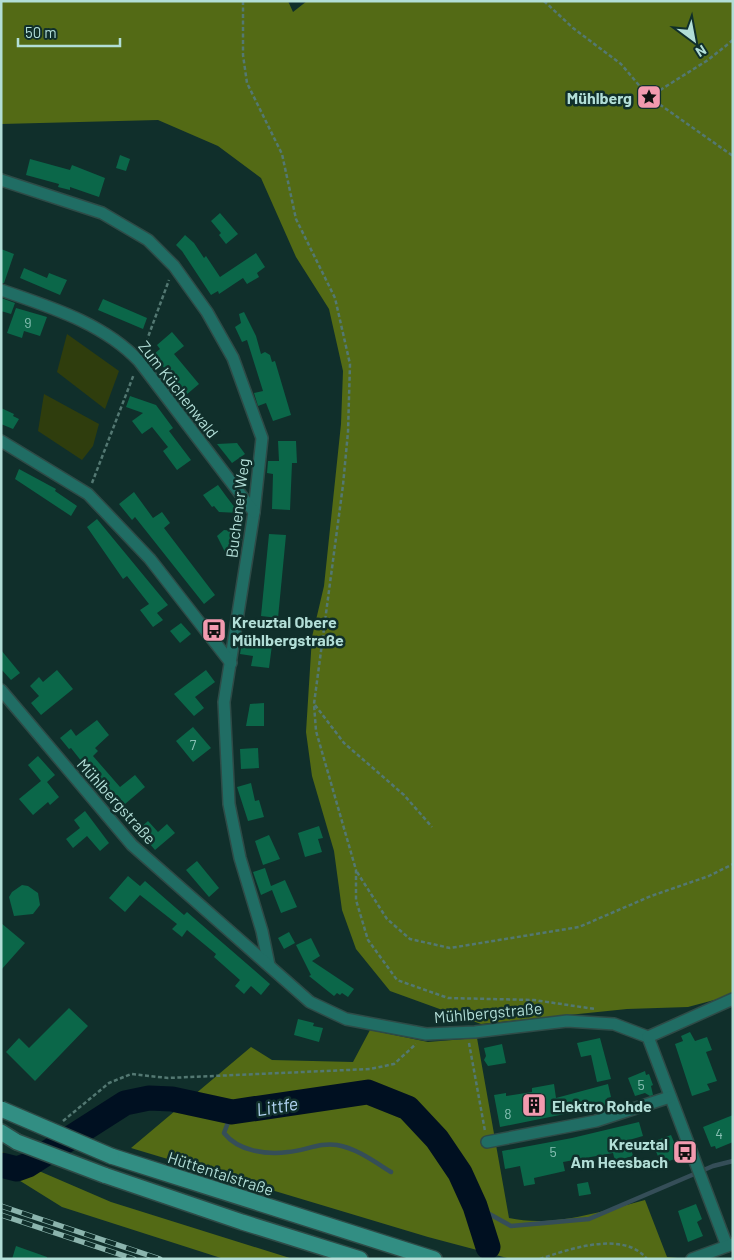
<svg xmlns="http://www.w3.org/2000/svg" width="734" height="1260" font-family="Barlow,sans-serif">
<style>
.green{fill:#2f3d0d}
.forest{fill:#536a15}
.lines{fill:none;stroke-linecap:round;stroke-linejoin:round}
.stream{stroke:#354e58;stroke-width:4.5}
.river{stroke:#001021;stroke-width:25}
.building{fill:#0b6749}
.minor-casing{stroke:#2e4b47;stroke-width:14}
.trunk-casing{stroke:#2e4b47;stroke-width:18}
.path{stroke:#537872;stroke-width:2.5;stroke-dasharray:4 2.5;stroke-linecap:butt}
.minor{stroke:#206d64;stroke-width:11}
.trunk{stroke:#328e83;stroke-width:15}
.rail-casing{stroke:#8bb4ad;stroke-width:5.5}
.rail{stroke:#102f2b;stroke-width:4;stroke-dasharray:11;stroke-linecap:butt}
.trunk-bridge-casing{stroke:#2e4b47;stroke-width:18;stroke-linecap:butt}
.trunk-bridge{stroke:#328e83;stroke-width:15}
.labels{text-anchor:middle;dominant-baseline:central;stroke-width:5;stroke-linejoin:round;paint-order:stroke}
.number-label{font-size:14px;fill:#88c0b4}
.poi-label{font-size:16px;font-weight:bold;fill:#b2ded7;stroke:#102f2b;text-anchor:end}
.street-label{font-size:16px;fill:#b2ded7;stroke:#102f2b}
.water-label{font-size:18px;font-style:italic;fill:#b4d7f5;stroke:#102f2b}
</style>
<rect width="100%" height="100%" fill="#102f2b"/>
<g class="green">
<path d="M67,334L119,371L105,409L57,372Z"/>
<path d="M44,394L99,424L93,446L82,460L38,431Z"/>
<path d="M1,1151L39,1171L9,1174L1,1172Z"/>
</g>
<g class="forest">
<path d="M1,1H288L293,12L307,1H733V995L688,1007L627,1009L481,1024L390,991L356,949L342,910L334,851L312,776L306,732L312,637L324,586L341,424L343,371L329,309L296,257L261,178L218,146L158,120L1,124Z"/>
<path d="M370,1030L428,1042L477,1038L509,1218C553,1228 602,1211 645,1200L667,1257L688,1259H511L428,1237L131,1148L251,1047L272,1060L353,1062Z"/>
<path d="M39,1171L111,1202L293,1259H224L62,1207L9,1174Z"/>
</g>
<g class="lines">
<g class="stream">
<path d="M232,1112L224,1133C238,1151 266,1155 288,1152C304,1151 320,1142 337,1145C356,1148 375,1162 391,1172"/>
<path d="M475,1206L511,1226L589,1219L713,1166L733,1161"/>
</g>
<path class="river" d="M1,1165L17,1169L28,1165L125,1103L149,1098L172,1099L232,1112L368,1092L408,1108L437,1139L460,1173L475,1206L488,1247"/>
</g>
<g class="building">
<path d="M120,155L130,159L126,171L116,168Z"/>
<path d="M30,159L70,170L72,165L105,178L99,197L70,187V190L58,187L59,184L26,175Z"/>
<path d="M220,213L238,234L226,244L219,235L221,233L211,221Z"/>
<path d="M185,235L194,243L204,258L206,256L220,277L256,253L265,267L257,273L259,277L247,284L243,278L219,294L218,291L211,295L182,251L176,245Z"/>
<path d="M1,249L14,254L4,283H1Z"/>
<path d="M24,268L47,278L49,273L67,280L60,295L20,278Z"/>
<path d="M1,298L15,303L11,314L1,311Z"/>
<path d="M103,299L147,318L143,329L98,310Z"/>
<path d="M16,308L47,317L40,336L24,331L22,338L7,333Z"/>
<path d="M244,312L256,336L261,354L265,352L270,355L272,362L275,361L291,415L273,421L266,403L258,406L254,393L263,391L247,340L242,342L235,327L241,323L239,314Z"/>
<path d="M172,332L184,346L174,354L199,384L186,395L161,364L156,368L148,359L160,349L157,345Z"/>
<path d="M130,396L156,405L173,428L169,431L191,460L177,470L163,451L168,447L152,427L142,434L132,421L143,413L126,407Z"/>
<path d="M1,408L14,414L13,416L19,419L13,429L1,424Z"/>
<path d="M278,441H296L297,463H292L290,510L272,509L273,474L267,473L268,461H279Z"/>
<path d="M237,443L245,454L232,463L217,444Z"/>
<path d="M19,469L56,489L55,491L77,506L71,516L15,479Z"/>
<path d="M218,485L226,496L239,513L219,512L214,506L212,507L203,495Z"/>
<path d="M134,492L153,518L162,512L170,523L164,528L215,595L204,604L135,517L132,520L119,504Z"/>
<path d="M97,519L168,605L157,613L163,620L153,627L140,610L149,604L127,576L123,579L87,527Z"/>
<path d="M224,530L234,531L242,540L226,554L217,536Z"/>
<path d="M269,534L286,535L278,618L261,616Z"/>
<path d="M181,623L191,634L180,643L170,631Z"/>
<path d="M243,636L269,639L268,644L272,645L269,668L251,666L253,656L240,654Z"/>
<path d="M1,650L20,673L11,680L1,669Z"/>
<path d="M57,670L73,689L41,715L31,703L39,696L30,686L39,677L43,682Z"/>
<path d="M206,670L215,682L195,697L204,708L194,716L174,694Z"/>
<path d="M264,703V726H246L250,704Z"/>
<path d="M97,720L109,735L95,748L98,751L93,756L120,787L135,775L145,787L125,804L117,795L112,800L71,748L69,749L60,738L71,729L76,736Z"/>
<path d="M193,727L211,748L193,762L176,741Z"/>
<path d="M258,748L259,768L241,769L240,749Z"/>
<path d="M38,756L55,775L47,782L59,797L50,805L48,802L33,815L19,799L41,781L28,765Z"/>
<path d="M251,783L255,801L259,800L264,817L248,821L237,787Z"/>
<path d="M85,811L109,843L100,851L87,836L73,848L66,839L80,828L74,820Z"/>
<path d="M148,821L158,832L167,824L175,833L155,850L138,830Z"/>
<path d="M319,826L323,838L318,839L322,852L305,857L298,833Z"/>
<path d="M269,835L280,859L263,865L255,841Z"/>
<path d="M197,861L219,888L209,897L186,870Z"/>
<path d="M265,868L271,886L285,880L297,907L281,913L272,890L261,895L253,872Z"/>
<path d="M128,876L140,886L145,881L184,915L187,912L270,984L261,995L251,986L244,994L235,986L240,980L214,957L216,954L187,930L182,937L172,929L177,924L140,895L125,912L109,898Z"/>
<path d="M22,885L28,886L38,893L40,905L33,914L14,916L9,897L12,892Z"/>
<path d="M1,923L25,943L1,970Z"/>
<path d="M289,932L295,943L284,949L278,938Z"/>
<path d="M311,938L320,956L312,961L354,989L348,997L342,993L340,995L337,993L334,996L309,976L311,975L296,945Z"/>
<path d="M69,1008L88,1026L35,1081L6,1052L19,1038L29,1048Z"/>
<path d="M298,1019L314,1023L313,1026L323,1028L319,1042L294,1035Z"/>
<path d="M690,1032L695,1041L707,1037L712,1050L706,1052L717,1081L707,1084L710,1090L692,1096L675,1044L683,1041L681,1036Z"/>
<path d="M600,1038L611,1079L597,1082L591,1055L581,1057L577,1043Z"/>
<path d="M502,1044L506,1063L488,1066L484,1060L486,1056L484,1048Z"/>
<path d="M645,1071L646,1075L649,1074L653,1085L651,1086L653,1095L650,1096L645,1093L635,1096L628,1078Z"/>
<path d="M554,1084L556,1098L608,1084L611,1097L607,1098L609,1105L500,1127L494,1095L506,1093V1096L532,1092V1088Z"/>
<path d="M733,1115V1142L716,1149L715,1146L711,1147L703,1127Z"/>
<path d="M639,1122L643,1136L629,1140L633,1156L615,1161L613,1153L563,1162L565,1171L534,1178L535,1184L524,1186L520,1166L505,1169L502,1151L572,1138Z"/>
<path d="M671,1135L679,1154L676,1155L677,1158L664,1163L663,1160L660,1161L652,1142Z"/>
<path d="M588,1182L591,1194L579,1196L577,1184Z"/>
<path d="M696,1204L702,1219L697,1222L703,1236L688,1242L678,1211Z"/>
<path d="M16,1246L47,1257V1259H12Z"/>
</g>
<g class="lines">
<defs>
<g id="minor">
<path d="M1,180L102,213L148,240L174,266L207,312L233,358L262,438L254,512L224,702L229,804L240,858L262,931L269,965"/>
<path d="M1,290C50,307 103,323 139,361L254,512"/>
<path d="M1,441L88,494L150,559L231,663"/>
<path d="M1,690L132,845L310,1002L346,1019L426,1034L475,1032L567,1021L614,1024L648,1037L727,1246"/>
<path d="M648,1037L733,999"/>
<path d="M487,1142L596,1121L670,1097"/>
<path d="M692,1259L733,1244"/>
</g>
<g id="trunk">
<path d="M1,1132L17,1142"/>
<path d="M111,1156L434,1259"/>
<path d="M104,1175L242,1222L360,1259"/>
</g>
</defs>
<use href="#minor" class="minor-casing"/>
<use href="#trunk" class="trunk-casing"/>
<g class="path">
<path d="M243,1V55L247,83L282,154L296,219L335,298L350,364L348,432L343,485L314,704L316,731L356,870V900L368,940L397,980L448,998L534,1000L595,1009"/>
<path d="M544,1L573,28L621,64L649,97L733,156"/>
<path d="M649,97L708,60L733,40"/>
<path d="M144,348L169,280"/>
<path d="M92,483L134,374"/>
<path d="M315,705L344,743L404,795L432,827"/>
<path d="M357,872L387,919L410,939L450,948L579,927L651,896L709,876L733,864"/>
<path d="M469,1043L485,1131"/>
<path d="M63,1121L109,1083L131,1074L168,1078L370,1069L394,1064L416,1044"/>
<path d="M540,1259C569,1249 624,1230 647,1259"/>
</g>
<use href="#minor" class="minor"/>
<use href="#trunk" class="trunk"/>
<defs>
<g id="rail">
<path d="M1,1206L160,1259"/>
<path d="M1,1215L134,1259"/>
</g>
</defs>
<use href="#rail" class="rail-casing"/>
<use href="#rail" class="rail"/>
<defs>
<g id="trunk-bridge">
<path d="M1,1109L111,1156"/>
<path d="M17,1142L104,1175"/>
</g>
</defs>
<use href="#trunk-bridge" class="trunk-bridge-casing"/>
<use href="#trunk-bridge" class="trunk-bridge"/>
</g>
<defs>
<symbol id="sight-square" viewBox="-11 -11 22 22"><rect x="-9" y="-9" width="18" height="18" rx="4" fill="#f29aaf" stroke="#102f2b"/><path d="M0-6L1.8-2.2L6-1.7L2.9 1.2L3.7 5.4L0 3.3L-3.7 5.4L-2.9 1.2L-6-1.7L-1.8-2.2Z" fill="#111"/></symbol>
<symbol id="bus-square" viewBox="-11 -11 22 22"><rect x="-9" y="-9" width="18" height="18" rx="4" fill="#f29aaf" stroke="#102f2b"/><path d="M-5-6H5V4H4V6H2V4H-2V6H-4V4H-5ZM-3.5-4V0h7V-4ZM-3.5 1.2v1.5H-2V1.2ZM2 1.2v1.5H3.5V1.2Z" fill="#111"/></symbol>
<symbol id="building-square" viewBox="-11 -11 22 22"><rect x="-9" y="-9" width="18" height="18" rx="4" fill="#f29aaf" stroke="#102f2b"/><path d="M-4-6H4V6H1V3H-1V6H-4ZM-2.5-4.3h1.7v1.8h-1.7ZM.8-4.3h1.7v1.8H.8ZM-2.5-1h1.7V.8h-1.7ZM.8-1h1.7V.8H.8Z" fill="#111"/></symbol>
</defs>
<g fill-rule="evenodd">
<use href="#sight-square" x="635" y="83" width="28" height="28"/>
<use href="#bus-square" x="200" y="616" width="28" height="28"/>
<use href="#building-square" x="520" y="1091" width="28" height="28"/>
<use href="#bus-square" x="671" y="1138" width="28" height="28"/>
</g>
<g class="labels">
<g class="number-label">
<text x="28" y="322">9</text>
<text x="193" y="744">7</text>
<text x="641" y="1084">5</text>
<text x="508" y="1113">8</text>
<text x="719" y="1133">4</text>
<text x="553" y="1151">5</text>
</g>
<g class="poi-label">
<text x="632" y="97">Mühlberg</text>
<text x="232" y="621" text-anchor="start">Kreuztal Obere<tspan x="232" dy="18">Mühlbergstraße</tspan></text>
<text x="552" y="1105" text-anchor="start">Elektro Rohde</text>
<text x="668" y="1143">Kreuztal<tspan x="668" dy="18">Am Heesbach</tspan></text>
</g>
<g class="street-label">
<text transform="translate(179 389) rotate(52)">Zum Küchenwald</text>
<text transform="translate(237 508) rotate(-83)">Buchener Weg</text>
<text transform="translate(117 801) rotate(48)">Mühlbergstraße</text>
<text transform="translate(488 1012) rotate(-5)">Mühlbergstraße</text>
<text transform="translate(221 1173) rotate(18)">Hüttentalstraße</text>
</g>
<g class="water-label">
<text transform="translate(277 1106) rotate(-9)">Littfe</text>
</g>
</g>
<rect width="734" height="1260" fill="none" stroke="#b2ded7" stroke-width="5"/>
<g transform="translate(694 40) rotate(148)" stroke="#102f2b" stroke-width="4" paint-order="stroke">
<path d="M0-4L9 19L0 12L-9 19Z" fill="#b2ded7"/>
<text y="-8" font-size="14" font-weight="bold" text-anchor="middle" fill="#b2ded7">N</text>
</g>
<path d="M18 38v8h102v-8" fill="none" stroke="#b2ded7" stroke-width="2.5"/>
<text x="25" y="38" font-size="15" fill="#b2ded7" stroke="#102f2b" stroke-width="4" paint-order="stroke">50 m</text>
</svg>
